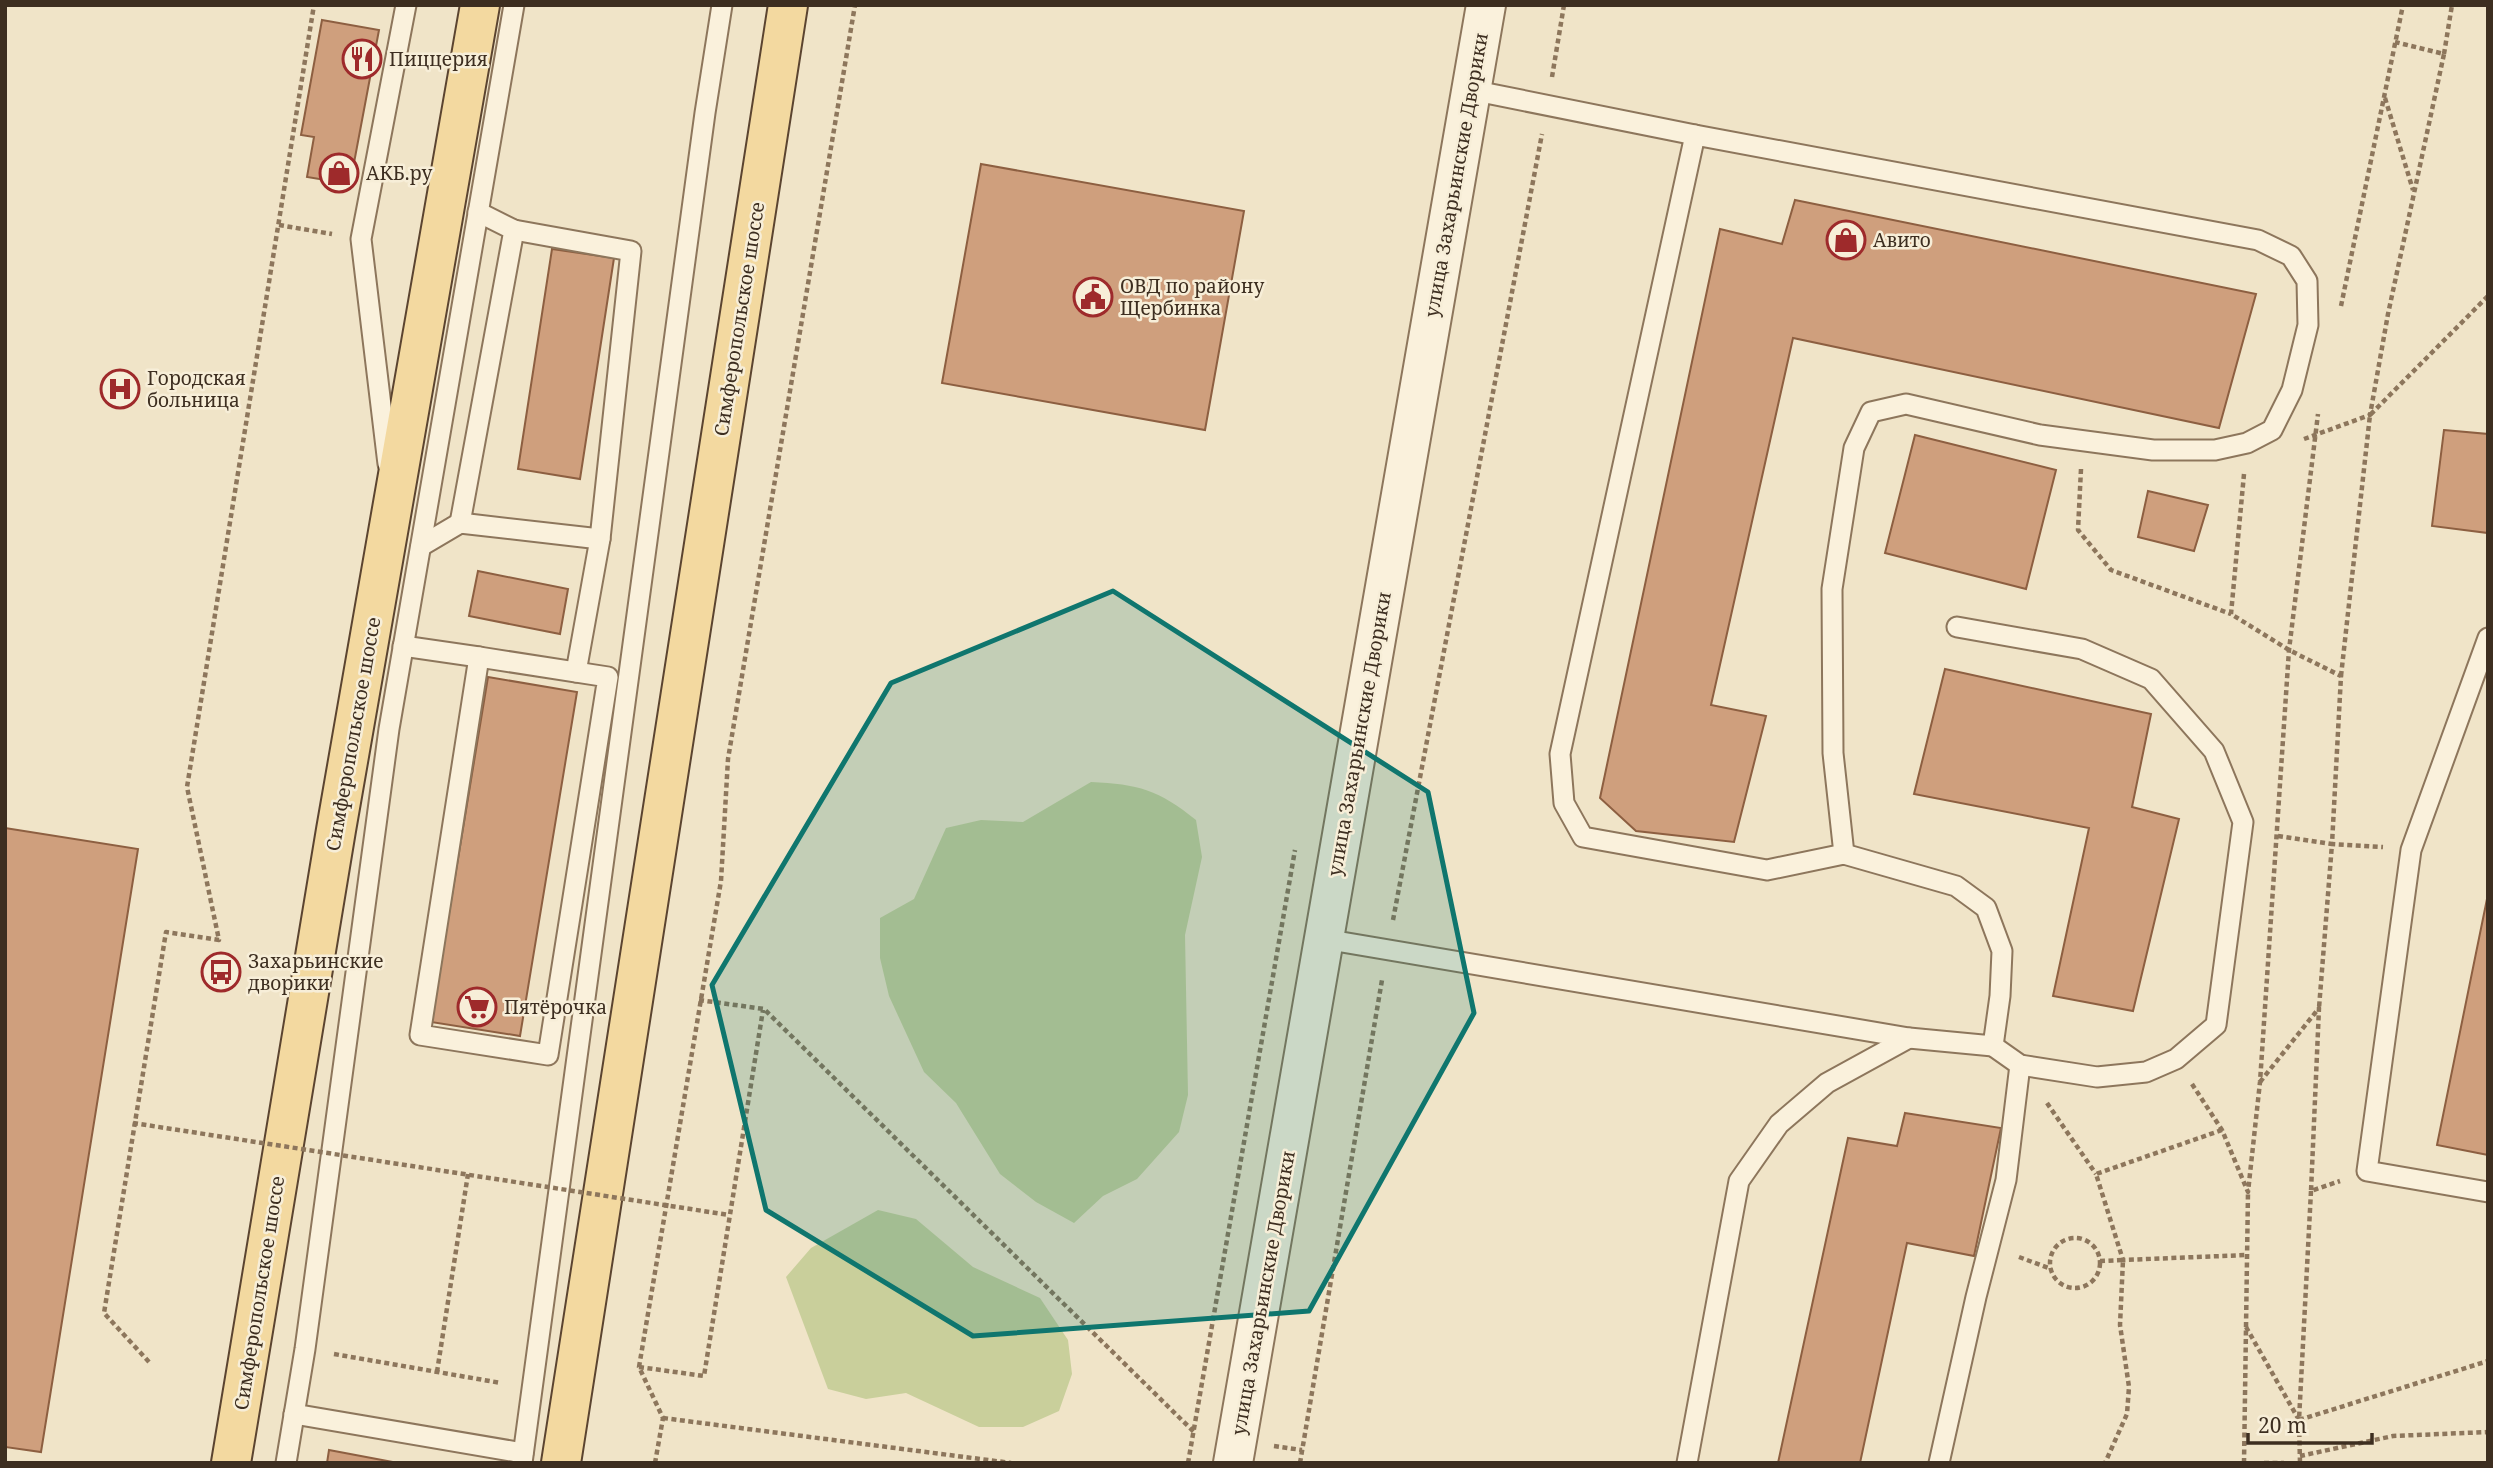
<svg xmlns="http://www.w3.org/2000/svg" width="2493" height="1468" font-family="'Noto Serif',serif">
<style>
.green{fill:#c9cf9b}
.building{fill:#cf9f7d;stroke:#8d5f41;stroke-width:2}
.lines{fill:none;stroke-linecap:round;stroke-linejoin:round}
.service-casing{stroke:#8d765c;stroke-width:23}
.minor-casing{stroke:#8d765c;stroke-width:42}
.primary-casing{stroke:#5b4430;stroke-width:42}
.path{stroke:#8d765c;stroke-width:4.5;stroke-dasharray:5 3.5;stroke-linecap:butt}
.service{stroke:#faf1dc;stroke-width:19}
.minor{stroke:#faf1dc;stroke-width:38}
.primary{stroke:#f3d9a0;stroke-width:38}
.path-bridge{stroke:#8d765c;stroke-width:4.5;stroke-dasharray:5 3.5;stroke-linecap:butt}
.marked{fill:#0f766e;fill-opacity:0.2;stroke:#0f766e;stroke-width:5;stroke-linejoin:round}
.labels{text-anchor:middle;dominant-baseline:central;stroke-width:5;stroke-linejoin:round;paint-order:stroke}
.poi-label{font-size:19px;fill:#3d2e20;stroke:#f7eed8;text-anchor:start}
.street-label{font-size:19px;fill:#3d2e20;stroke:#f7eed8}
</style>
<rect width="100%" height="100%" fill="#f0e4c8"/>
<g class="green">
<path d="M1091,782C1138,784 1159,790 1196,820L1202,857L1185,935L1188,1095L1179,1132L1137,1179L1103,1196L1074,1223L1036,1202L1000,1174L956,1103L924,1072L889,996L880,958V918L914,899L946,828L981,820L1023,822Z"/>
<path d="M878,1210L916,1219L973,1267L1040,1298L1068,1340L1072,1374L1059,1411L1023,1427H979L906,1393L866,1399L828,1389L786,1277L811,1248Z"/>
</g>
<g class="building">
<path d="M322,20L379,30L350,184L307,177L314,137L301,135Z"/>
<path d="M981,164L1244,211L1205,430L942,383Z"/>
<path d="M1795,200L2256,294L2219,428L1793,338L1711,705L1766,716L1734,842L1636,831L1600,798L1720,229L1782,244Z"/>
<path d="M552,249L614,258L580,479L518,469Z"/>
<path d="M2444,430L2488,434V533L2432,526Z"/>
<path d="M1915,435L2056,470L2026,589L1885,553Z"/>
<path d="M2148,491L2208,505L2194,551L2138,537Z"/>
<path d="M478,571L568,589L560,634L469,616Z"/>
<path d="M1945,669L2151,714L2132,807L2179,819L2133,1011L2053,996L2089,828L1914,794Z"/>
<path d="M488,677L577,692L520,1036L431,1022Z"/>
<path d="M5,828L138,849L41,1452L5,1447Z"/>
<path d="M2488,894V1155L2437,1145Z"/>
<path d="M1905,1113L2001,1128L1974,1256L1907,1243L1860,1463H1778L1848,1138L1897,1146Z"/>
<path d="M329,1450L398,1463H327Z"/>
</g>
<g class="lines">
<defs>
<g id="service">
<path d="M1471,90L1695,135"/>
<path d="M514,230L631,251L600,539L576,672"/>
<path d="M388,464L361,239L406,5"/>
<path d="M460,523L514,230L478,212"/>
<path d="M421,546L460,523L600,539"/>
<path d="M1957,627L2082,649L2151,679L2214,751L2243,822L2216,1025L2176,1059L2146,1072L2097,1077L2020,1065L1993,1046"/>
<path d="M2488,638L2411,850L2367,1171L2488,1192"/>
<path d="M403,646L479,657"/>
<path d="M479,657L608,677L548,1055L420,1035Z"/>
<path d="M1844,854L1833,753L1832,589L1854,448L1871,412L1906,404L2040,435L2153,450H2215L2247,443L2272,430L2292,390L2308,325L2307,281L2291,256L2258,240L1695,135L1560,754L1564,803L1583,837L1767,870L1844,854L1956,886L1986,908L2002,951L2000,996L1993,1046L1909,1038"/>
<path d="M1324,939L1909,1038L1827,1083L1779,1124L1739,1181L1687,1463"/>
<path d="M294,1414L523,1453"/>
<path d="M286,1463L305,1349L389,729L514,5"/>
<path d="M522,1463L705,113L722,5"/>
<path d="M1939,1463L1976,1297L2006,1180L2020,1065"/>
</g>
<path id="minor" d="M1233,1463L1486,5"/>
<g id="primary">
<path d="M231,1463L336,830L480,5"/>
<path d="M561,1463L788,5"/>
</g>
</defs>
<use href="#service" class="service-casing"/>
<use href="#minor" class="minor-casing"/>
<use href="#primary" class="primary-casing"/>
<g class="path">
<path d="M2444,54L2452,5"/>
<path d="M1552,77L1564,5"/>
<path d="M2385,98L2413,190"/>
<path d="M279,225L332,234"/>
<path d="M2341,306L2403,5"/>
<path d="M2304,439L2370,415L2388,314L2444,54L2395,42"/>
<path d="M2081,469L2078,530L2111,570L2231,614"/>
<path d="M2244,474L2231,614L2289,650L2341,676L2332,844L2383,847"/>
<path d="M2341,676L2370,415L2488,296"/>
<path d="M2278,836L2332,844L2319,1008"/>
<path d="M1393,920L1542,134"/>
<path d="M699,1000L764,1009L1194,1432"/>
<path d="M2260,1082L2319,1008L2311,1191L2340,1181"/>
<path d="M2192,1084L2222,1130L2248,1192L2260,1082L2289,650L2318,414"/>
<path d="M2047,1103L2096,1174"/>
<path d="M2222,1130L2096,1174L2123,1260L2247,1255"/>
<path d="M2311,1191L2299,1420L2488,1361"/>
<circle cx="2075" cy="1263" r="25"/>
<path d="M2019,1257L2051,1269"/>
<path d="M2100,1261L2123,1260L2120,1325L2129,1387L2127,1414L2105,1463"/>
<path d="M2246,1327L2299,1420L2300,1463"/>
<path d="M334,1354L501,1383"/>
<path d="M149,1362L104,1313L166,932L219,940L187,787L314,5"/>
<path d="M639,1367L704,1376L763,1010"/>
<path d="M437,1372L468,1174"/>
<path d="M663,1418L1011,1463"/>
<path d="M1274,1446L1302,1450"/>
<path d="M2300,1456L2393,1436L2488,1432"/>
<path d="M655,1463L663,1418L639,1367L721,881L728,759L855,5"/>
<path d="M1188,1463L1295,850"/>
<path d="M1300,1463L1382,980"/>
<path d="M2244,1463L2248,1192"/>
<path d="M2264,1463H2284"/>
</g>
<use href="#service" class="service"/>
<use href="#minor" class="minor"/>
<use href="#primary" class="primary"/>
<path class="path-bridge" d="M133,1123L729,1215"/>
</g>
<path class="marked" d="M1113,591L1428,792L1474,1013L1309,1311L973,1336L766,1210L712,985L891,683Z"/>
<defs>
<symbol id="restaurant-ring" viewBox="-11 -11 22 22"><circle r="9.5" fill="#f7eed8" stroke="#9e2a2b" stroke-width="1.5"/><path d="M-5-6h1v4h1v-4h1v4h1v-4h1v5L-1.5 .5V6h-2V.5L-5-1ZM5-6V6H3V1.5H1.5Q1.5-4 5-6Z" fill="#9e2a2b"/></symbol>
<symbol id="shop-ring" viewBox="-11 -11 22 22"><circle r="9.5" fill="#f7eed8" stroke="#9e2a2b" stroke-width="1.5"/><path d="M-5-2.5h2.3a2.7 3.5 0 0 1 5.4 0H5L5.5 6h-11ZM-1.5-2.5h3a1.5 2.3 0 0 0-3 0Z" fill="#9e2a2b"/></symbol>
<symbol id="civic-ring" viewBox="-11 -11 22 22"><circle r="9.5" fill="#f7eed8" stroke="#9e2a2b" stroke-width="1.5"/><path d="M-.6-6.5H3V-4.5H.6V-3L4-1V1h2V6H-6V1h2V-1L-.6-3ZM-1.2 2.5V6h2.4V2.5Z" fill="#9e2a2b"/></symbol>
<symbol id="hospital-ring" viewBox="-11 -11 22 22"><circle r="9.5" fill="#f7eed8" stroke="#9e2a2b" stroke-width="1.5"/><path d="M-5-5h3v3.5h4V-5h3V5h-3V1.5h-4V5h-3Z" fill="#9e2a2b"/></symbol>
<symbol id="bus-ring" viewBox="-11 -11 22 22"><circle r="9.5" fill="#f7eed8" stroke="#9e2a2b" stroke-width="1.5"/><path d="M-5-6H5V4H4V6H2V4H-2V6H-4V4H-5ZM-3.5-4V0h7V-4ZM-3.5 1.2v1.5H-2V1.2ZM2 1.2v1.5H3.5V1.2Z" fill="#9e2a2b"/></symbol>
<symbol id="supermarket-ring" viewBox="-11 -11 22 22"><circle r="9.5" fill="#f7eed8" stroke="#9e2a2b" stroke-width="1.5"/><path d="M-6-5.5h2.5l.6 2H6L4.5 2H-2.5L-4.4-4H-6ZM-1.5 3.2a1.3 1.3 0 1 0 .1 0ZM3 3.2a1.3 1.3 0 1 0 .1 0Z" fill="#9e2a2b"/></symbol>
</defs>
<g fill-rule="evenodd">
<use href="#restaurant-ring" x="340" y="37" width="44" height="44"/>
<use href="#shop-ring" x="317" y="151" width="44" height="44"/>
<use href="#shop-ring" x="1824" y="218" width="44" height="44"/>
<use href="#civic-ring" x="1071" y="275" width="44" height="44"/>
<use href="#hospital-ring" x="98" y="367" width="44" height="44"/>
<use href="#bus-ring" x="199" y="950" width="44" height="44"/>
<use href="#supermarket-ring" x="455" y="985" width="44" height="44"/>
</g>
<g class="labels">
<g class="poi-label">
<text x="389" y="59">Пиццерия</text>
<text x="366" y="173">АКБ.ру</text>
<text x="1873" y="240">Авито</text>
<text x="1120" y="286">ОВД по району<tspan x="1120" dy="22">Щербинка</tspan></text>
<text x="147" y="378">Городская<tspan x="147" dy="22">больница</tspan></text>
<text x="248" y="961">Захарьинские<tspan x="248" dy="22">дворики</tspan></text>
<text x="504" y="1007">Пятёрочка</text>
</g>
<g class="street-label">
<text transform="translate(1456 175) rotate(-80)">улица Захарьинские Дворики</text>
<text transform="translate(739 319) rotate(-81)">Симферопольское шоссе</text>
<text transform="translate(353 734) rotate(-80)">Симферопольское шоссе</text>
<text transform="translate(1359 734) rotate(-80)">улица Захарьинские Дворики</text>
<text transform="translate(259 1293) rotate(-81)">Симферопольское шоссе</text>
<text transform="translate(1263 1293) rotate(-80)">улица Захарьинские Дворики</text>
</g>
</g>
<rect width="2493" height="1468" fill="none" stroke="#3d2e20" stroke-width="14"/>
<path d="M2248 1433v10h124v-10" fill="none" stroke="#3d2e20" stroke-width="3.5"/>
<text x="2258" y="1433" font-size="21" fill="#3d2e20" stroke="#f7eed8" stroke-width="5" paint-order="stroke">20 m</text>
</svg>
